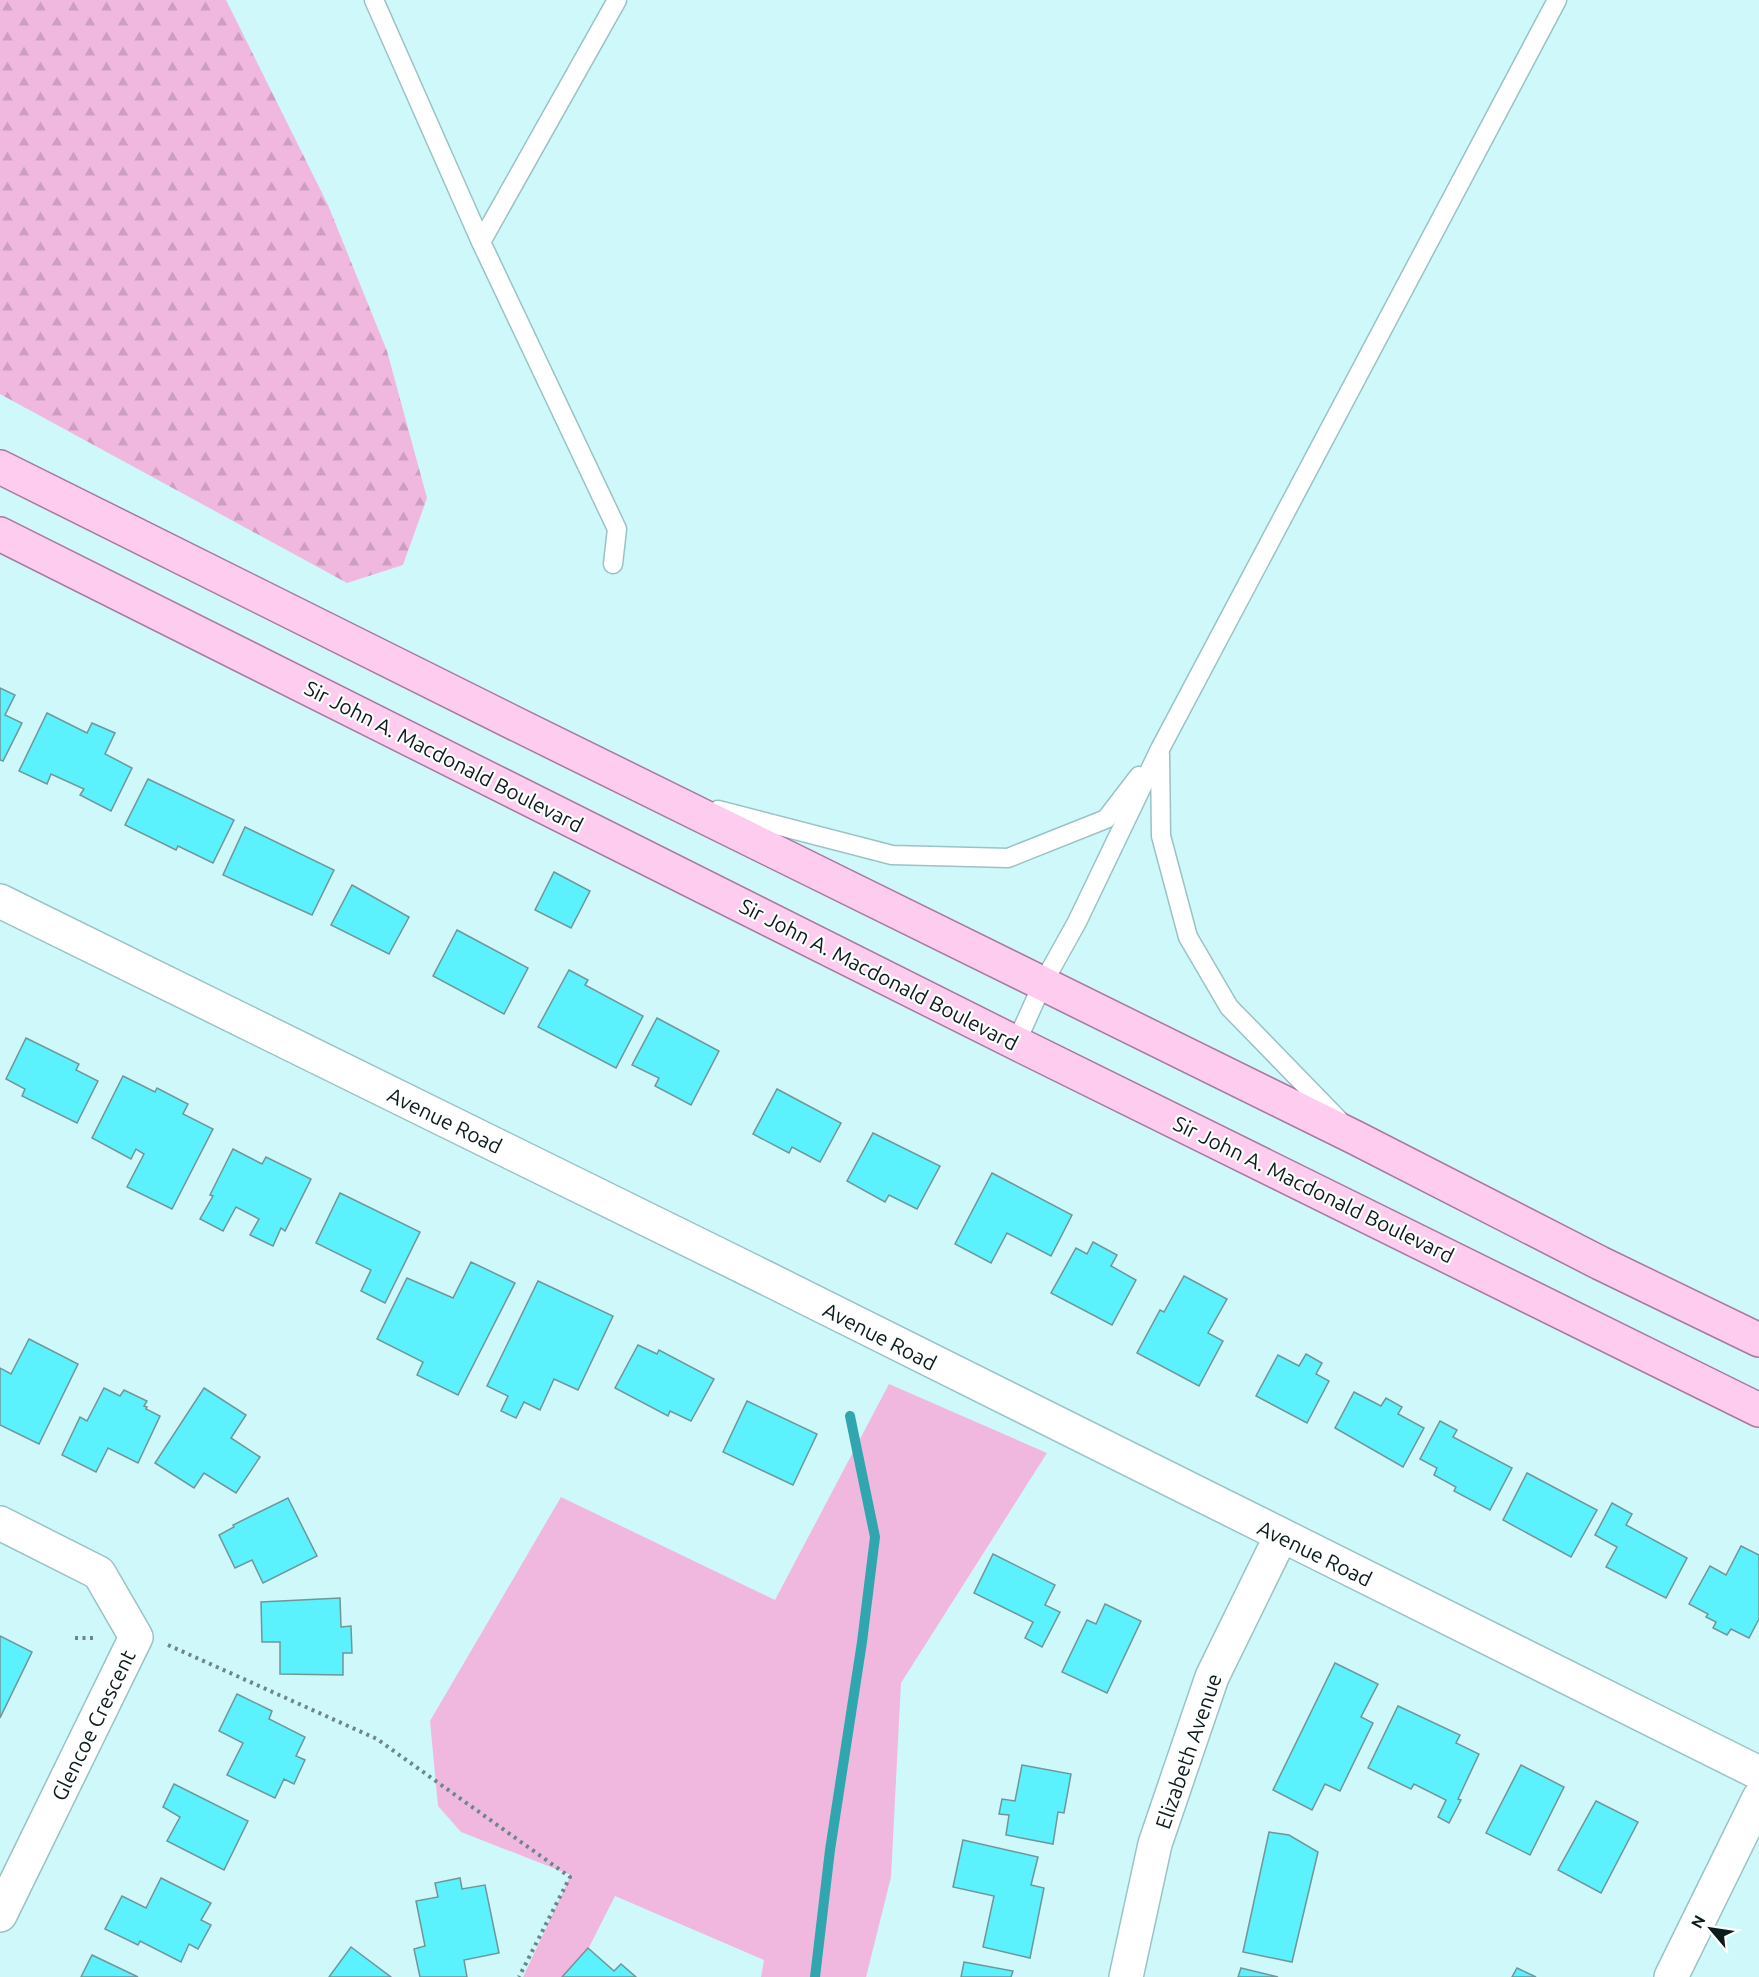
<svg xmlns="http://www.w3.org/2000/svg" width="1759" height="1977" font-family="Ubuntu,sans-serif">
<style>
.forest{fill:url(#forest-firs)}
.green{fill:#f1b8df}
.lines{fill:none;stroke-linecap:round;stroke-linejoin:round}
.stream{stroke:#30a6af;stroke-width:10}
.building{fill:#5bf1fd;stroke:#709699;stroke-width:1.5}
.service-casing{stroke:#9bc2c5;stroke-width:21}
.minor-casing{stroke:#9bc2c5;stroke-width:36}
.primary-casing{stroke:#a8789e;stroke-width:36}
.path{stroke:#6c8789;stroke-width:4;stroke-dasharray:3 4.5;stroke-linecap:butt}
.service{stroke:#fff;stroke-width:18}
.minor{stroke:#fff;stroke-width:33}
.primary{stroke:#fdccef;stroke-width:33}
.labels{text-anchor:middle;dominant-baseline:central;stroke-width:4.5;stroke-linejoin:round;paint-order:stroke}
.street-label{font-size:21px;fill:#0c1b1c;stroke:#fff}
</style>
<defs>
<pattern id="forest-firs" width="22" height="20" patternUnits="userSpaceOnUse" patternTransform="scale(1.5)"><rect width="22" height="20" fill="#f1b8df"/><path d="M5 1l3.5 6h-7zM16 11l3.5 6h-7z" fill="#cd9ebf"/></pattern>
</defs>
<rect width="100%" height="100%" fill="#cff8fb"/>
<path class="forest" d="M0,0H226L328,205L387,351L427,498L403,565L347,583L0,394Z"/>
<path class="green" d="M889,1384L1047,1453L901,1683L891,1877L866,1977H761L764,1960L615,1896L574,1977H523L571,1875L461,1832L438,1806L430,1721L561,1497L775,1600Z"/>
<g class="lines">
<path class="stream" d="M815,1977L830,1850L862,1642L875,1537L850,1416"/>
</g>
<g class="building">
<path d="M0,688L15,695L5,715L22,723L3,761L0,760Z"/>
<path d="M47,713L87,733L92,723L115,733L105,754L132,768L111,811L80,795L84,789L51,774L47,784L19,771Z"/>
<path d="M148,779L234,820L213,863L178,846L176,850L125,825Z"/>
<path d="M245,827L334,870L312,915L223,875Z"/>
<path d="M554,872L590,891L571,928L535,910Z"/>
<path d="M352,885L409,917L389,954L331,925Z"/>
<path d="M457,930L528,968L504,1014L433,976Z"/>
<path d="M569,970L588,980L585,985L643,1016L616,1068L538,1027Z"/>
<path d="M657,1018L719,1051L691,1105L655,1086L659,1078L632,1065Z"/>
<path d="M26,1038L79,1064L76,1070L98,1081L77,1123L22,1096L25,1089L6,1079Z"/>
<path d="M123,1076L155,1092L157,1088L188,1104L183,1114L213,1129L172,1209L127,1187L144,1154L136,1149L131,1159L92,1138Z"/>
<path d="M777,1089L841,1123L820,1162L792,1147L789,1153L753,1134Z"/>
<path d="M873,1133L940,1166L917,1209L889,1195L885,1202L847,1181Z"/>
<path d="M233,1149L262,1164L266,1157L311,1179L285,1231L281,1228L273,1246L250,1235L259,1219L236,1207L223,1231L200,1219L213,1196L210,1195Z"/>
<path d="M992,1173L1072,1215L1051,1256L1007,1233L991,1263L955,1244Z"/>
<path d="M340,1193L420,1232L385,1303L361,1291L371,1270L316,1243Z"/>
<path d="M1093,1242L1117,1255L1111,1266L1136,1280L1112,1325L1051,1293L1076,1248L1087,1254Z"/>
<path d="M471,1262L515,1283L458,1395L417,1375L423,1362L377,1339L407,1278L453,1298Z"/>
<path d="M1184,1276L1227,1299L1208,1333L1223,1341L1199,1386L1137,1353L1160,1310L1164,1312Z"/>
<path d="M538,1281L613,1316L578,1390L554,1379L540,1410L524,1402L516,1418L501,1411L508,1396L487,1386Z"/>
<path d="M29,1339L78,1364L39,1444L0,1425V1368L11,1374Z"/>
<path d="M638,1345L657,1354L659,1350L714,1379L691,1421L670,1411L668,1416L615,1388Z"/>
<path d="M1306,1354L1322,1363L1316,1374L1329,1381L1307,1423L1256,1396L1278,1355L1299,1366Z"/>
<path d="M104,1388L120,1396L124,1390L147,1401L144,1406L147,1407L146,1409L160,1416L138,1463L108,1448L96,1472L62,1455L80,1417L87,1421Z"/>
<path d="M204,1388L246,1415L231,1438L260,1457L236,1493L204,1473L194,1488L155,1463Z"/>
<path d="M1354,1392L1381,1406L1386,1398L1402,1407L1398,1414L1424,1428L1403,1467L1335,1428Z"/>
<path d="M747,1401L817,1434L793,1485L723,1452Z"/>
<path d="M1440,1421L1457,1430L1453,1437L1512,1468L1490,1510L1454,1491L1456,1487L1434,1475L1437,1468L1420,1459Z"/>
<path d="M1527,1473L1597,1510L1571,1557L1503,1520Z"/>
<path d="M288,1498L317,1556L263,1583L252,1560L235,1568L219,1535L234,1527L233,1525Z"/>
<path d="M1612,1503L1632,1514L1626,1525L1687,1558L1666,1598L1606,1567L1617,1547L1595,1535Z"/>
<path d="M1741,1546L1759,1555V1619L1749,1638L1731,1629L1727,1635L1713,1628L1716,1622L1706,1617L1708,1614L1689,1604L1710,1566L1726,1575Z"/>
<path d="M993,1554L1055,1585L1045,1605L1060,1612L1042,1647L1025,1638L1033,1622L974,1593Z"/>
<path d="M340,1598L341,1627L351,1626L352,1653H343V1675L280,1674V1642H262L261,1602Z"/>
<path d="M1105,1604L1141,1621L1107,1693L1062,1672L1087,1620L1096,1624Z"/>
<path d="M0,1636L32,1652L0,1718Z"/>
<path d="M1335,1663L1378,1684L1361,1717L1373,1723L1340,1791L1325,1784L1312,1810L1273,1790Z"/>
<path d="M237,1694L272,1711L269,1719L305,1737L296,1756L305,1760L298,1775L294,1784L284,1779L275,1798L227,1775L243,1743L219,1731Z"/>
<path d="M1398,1706L1460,1735L1456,1743L1479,1754L1458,1799L1461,1800L1449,1823L1438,1817L1446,1800L1414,1784L1411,1789L1368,1768Z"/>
<path d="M1022,1765L1071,1774L1064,1813L1058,1812L1053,1844L1006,1835L1009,1815L999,1814L1002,1799L1015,1801Z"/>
<path d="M1521,1765L1564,1787L1530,1855L1486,1833Z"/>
<path d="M174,1784L248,1821L224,1870L167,1841L180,1817L163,1807Z"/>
<path d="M1596,1801L1638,1822L1601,1893L1558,1870Z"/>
<path d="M1269,1832L1289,1835L1318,1852L1292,1962L1243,1952Z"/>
<path d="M963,1840L1038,1857L1031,1885L1044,1888L1030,1958L983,1947L994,1896L953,1887Z"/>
<path d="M161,1878L211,1903L201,1920L211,1925L198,1949L189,1944L181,1962L140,1941L138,1945L105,1929L122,1896L146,1908Z"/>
<path d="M460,1878L462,1889L485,1885L499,1953L464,1960L467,1977H420L414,1949L425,1946L416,1901L438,1897L435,1883Z"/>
<path d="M351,1947L391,1977H329Z"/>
<path d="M588,1948L614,1971L621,1964L636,1977H562Z"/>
<path d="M92,1955L138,1977H81Z"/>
<path d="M964,1962L1013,1971L1011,1977H961Z"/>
<path d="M1241,1968L1278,1977H1238Z"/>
<path d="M1517,1968L1536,1977H1512Z"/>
</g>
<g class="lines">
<defs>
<g id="service">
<path d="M374,0L481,242L617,529L613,564"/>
<path d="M481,242L617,0"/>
<path d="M1160,754L1161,836L1188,937L1229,1007L1339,1120"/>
<path d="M718,810L892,855L1008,858L1106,819L1139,776"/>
<path d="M1016,1043L1043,983L1077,922L1160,749L1557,0"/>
</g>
<g id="minor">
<path d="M0,901L764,1277L1759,1773"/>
<path d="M0,1523L99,1573L136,1637L0,1915"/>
<path d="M1126,1977L1155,1844L1212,1677L1281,1536"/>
<path d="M1671,1977L1759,1798"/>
</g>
<g id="primary">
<path d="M0,467L520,726L1356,1138L1600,1263L1759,1340"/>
<path d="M0,534L1016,1043L1759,1410"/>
</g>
</defs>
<use href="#service" class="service-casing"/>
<use href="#minor" class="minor-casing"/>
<use href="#primary" class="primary-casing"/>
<g class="path">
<path d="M75,1638H95"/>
<path d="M168,1645L377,1739L570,1877L519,1977"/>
</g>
<use href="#service" class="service"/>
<use href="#minor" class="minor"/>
<use href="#primary" class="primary"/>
</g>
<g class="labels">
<g class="street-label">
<text transform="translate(444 756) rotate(27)">Sir John A. Macdonald Boulevard</text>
<text transform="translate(879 974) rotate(27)">Sir John A. Macdonald Boulevard</text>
<text transform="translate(445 1120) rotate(26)">Avenue Road</text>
<text transform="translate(1314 1189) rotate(26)">Sir John A. Macdonald Boulevard</text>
<text transform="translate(880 1336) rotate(27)">Avenue Road</text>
<text transform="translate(1315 1553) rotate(26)">Avenue Road</text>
<text transform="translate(93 1725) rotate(-64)">Glencoe Crescent</text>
<text transform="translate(1188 1751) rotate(-71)">Elizabeth Avenue</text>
</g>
</g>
<g transform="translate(1711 1929) rotate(299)" stroke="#ffffff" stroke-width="4.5" paint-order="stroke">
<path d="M0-4.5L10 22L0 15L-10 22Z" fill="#0c1b1c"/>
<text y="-9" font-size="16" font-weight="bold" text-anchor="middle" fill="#0c1b1c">N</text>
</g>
</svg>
